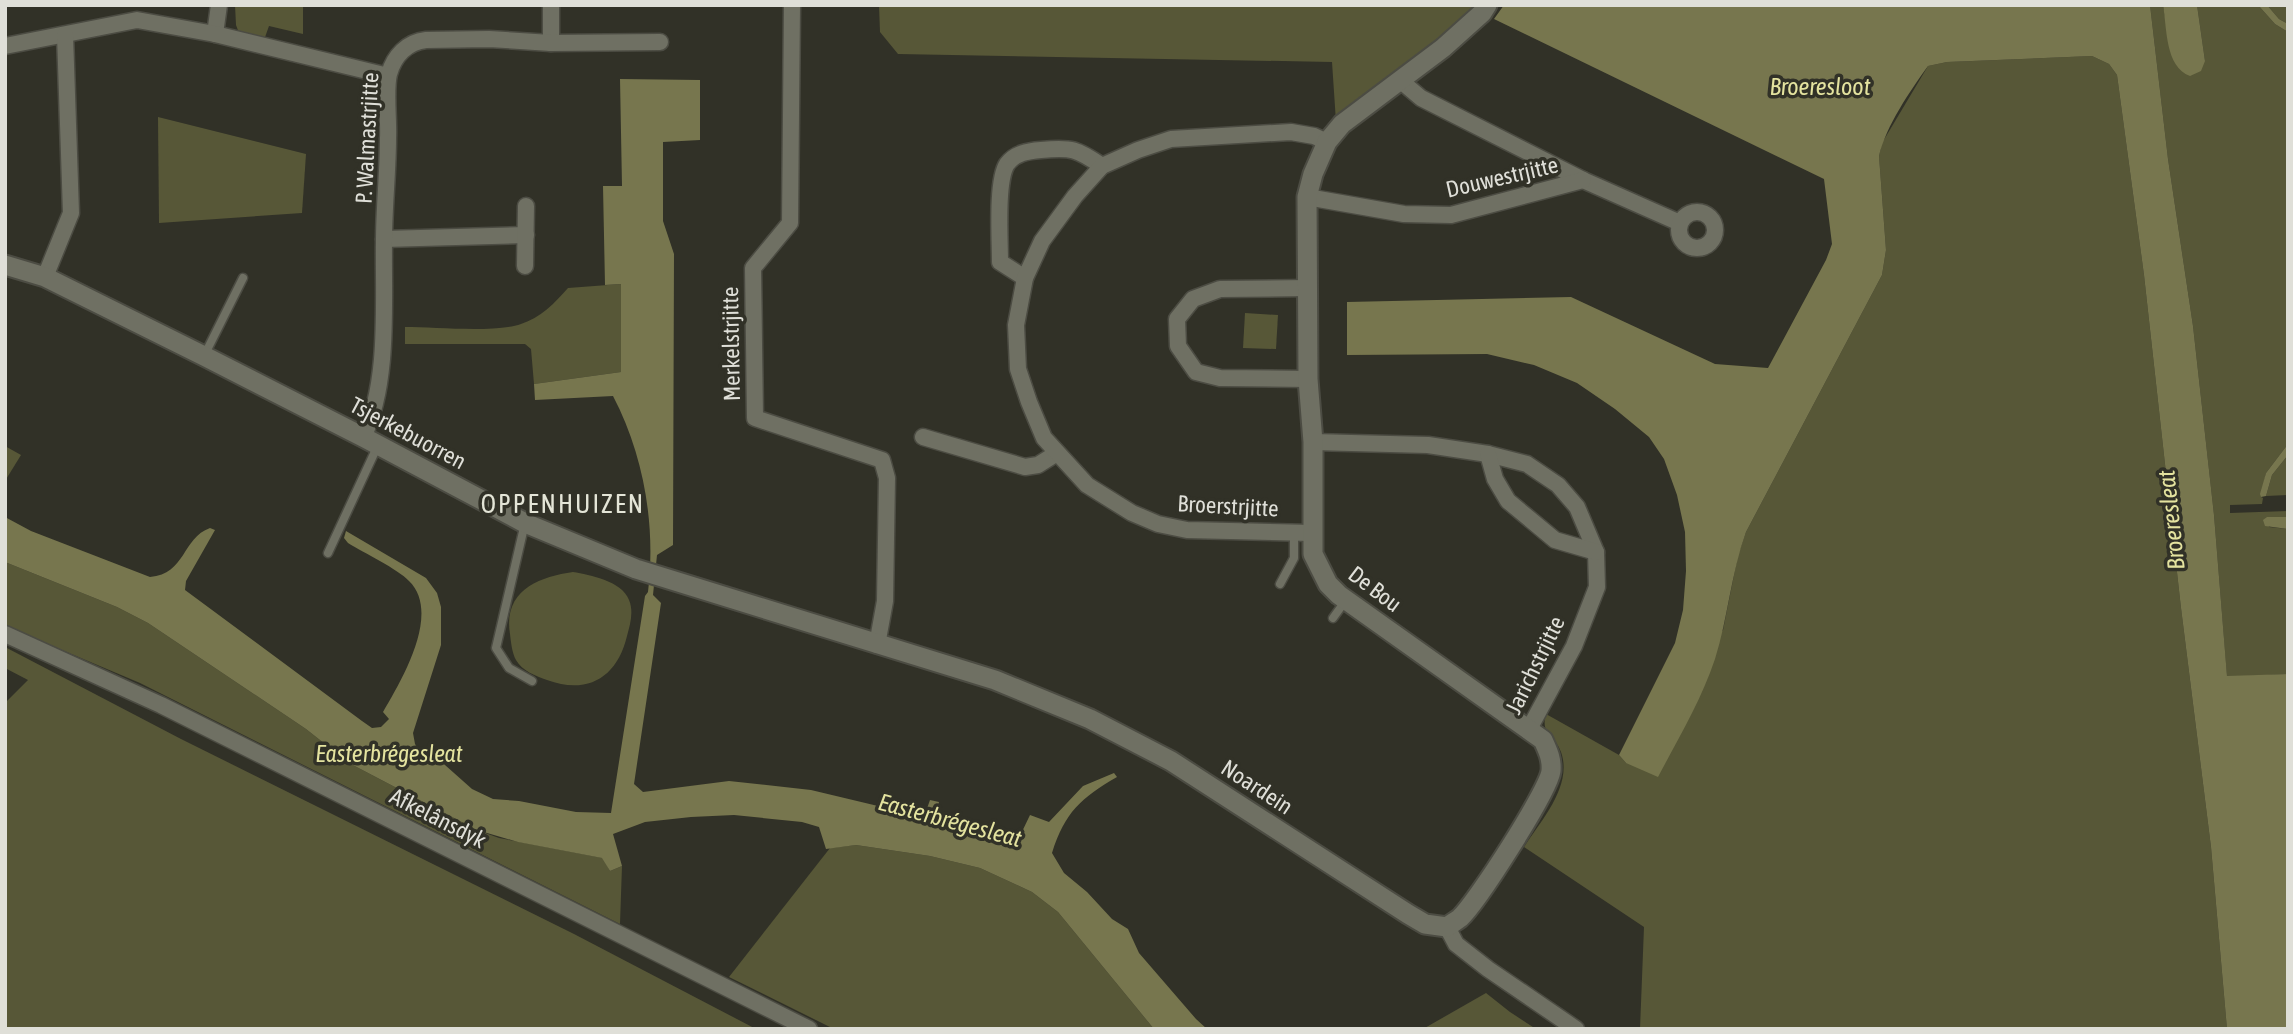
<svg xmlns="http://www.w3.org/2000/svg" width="2293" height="1034" font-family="'Asap Condensed',sans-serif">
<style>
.green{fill:#575737}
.water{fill:#77764e}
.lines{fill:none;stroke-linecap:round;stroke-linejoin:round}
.service-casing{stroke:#4c4c43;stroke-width:11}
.minor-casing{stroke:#4c4c43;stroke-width:19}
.tertiary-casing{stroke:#4c4c43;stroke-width:23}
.service{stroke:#6f7063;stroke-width:8}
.minor{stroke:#6f7063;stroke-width:16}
.tertiary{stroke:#6f7063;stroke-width:19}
.labels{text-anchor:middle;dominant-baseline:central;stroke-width:7;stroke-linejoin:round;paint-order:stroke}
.street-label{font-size:23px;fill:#dfdfd8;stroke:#313127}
.water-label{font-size:24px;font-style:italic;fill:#e4e39f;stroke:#313127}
.quarter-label{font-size:26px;letter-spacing:2px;fill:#e4e5d7;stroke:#313127}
</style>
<rect width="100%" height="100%" fill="#313127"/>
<g class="green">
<path d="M235,5H303V34L269,26L264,40L239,33L236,25Z"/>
<path d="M879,5H1476L1431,46L1336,122L1332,62L898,54L880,32Z"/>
<path d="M2150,5H2163L2171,52L2205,61L2197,5H2258L2275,24L2288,32V444L2266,473L2261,497L2263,498L2262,504L2230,505V513L2288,511V517H2267L2269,527L2288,529V674L2227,677L2214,515L2193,326L2168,159Z"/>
<path d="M2267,5H2288V24L2279,19Z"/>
<path d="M2092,56L2109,64L2117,75L2144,275L2181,608L2211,847L2227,1029H1640L1644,927L1524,847C1541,820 1573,786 1561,752C1555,734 1540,735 1546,714L1619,755L1626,763L1723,630L1738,555L1746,532L1882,275L1886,250L1879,156L1882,143L1928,66L1947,62Z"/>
<path d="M158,117L306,154L302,213L159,223Z"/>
<path d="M621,284V372L534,384L531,349L525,344H405V327C435,327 495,333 521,324C540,318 555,303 568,288Z"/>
<path d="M1245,313L1278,315L1276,349L1243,348Z"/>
<path d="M5,446L21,455L5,481Z"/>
<path d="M2288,455V495L2266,496L2272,475Z"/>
<path d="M5,562L117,607L148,623L306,729L349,763L477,830L499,838L603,858L610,871L622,866L620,924L140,683L5,626Z"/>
<path d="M573,572C590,575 622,581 629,600C634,612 630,625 627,636C617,678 587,695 547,680C536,676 522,671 516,660C512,653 511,642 510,634C503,591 538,577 573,572Z"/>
<path d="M5,647L181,739L574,934L756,1029H5V703L28,680L5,668Z"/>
<path d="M856,845L930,856L980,868L1032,892L1058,912L1154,1029H834L729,977L830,848Z"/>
<path d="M1486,993L1510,1012L1536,1029H1423Z"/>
</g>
<g class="water">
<path d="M1504,5H2150L2168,159L2193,326L2214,515L2227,676L2288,674V1029H2227L2211,847L2181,608L2144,275L2117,75L2109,64L2092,56L1947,62L1928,66C1910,91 1886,126 1879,156L1886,250L1882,275L1746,532C1731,573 1728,618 1715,659C1701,701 1678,739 1658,777L1626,763L1619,755L1675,643L1683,610L1686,571L1685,532L1677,495L1664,459L1649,437L1615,409L1577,383L1534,365L1487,354L1347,355V302L1571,297L1715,364L1768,368L1826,260L1832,244L1824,179L1494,19Z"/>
<path d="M2163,5H2197L2205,61L2201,71L2190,76C2165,67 2167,28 2163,5Z"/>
<path d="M2258,5H2267L2279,19L2288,24V32L2275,24Z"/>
<path d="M620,79L700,80V140L663,142V221L674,254L673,545L657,555L653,595L661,603L634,784L643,792L729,781L811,790L924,817L930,800L939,802L935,820L1018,840L1030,815L1049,822L1083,786L1114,773L1117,777C1081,798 1065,812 1052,853L1064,873L1087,892L1112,919L1128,929L1139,953L1196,1019L1207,1029H1154L1058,912L1032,892L980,868L930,856L856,845L826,849L819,827L802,822L734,815L691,817L645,822L613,834L622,866L610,871L602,858L518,842L477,830L349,763L306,729L148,623L117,607L5,562V517L31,531L150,577C186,574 182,538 210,528L215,530L186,581L185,590L362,721L372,728L381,727L389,719L383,712C401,681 442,613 409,581C398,569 364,553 348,543L344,538L346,531L426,578L437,593L441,607V645L413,733L415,744L419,750L436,757L472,789L493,799L519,801L576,812L611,813L645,596L648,592C656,526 644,455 613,396L535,400L534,384L621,372V284L605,285L603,186H622Z"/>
<path d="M2288,444V455L2272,475L2266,496L2261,497L2260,494L2266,473Z"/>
<path d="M2267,517H2288V529L2265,526L2263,520Z"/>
</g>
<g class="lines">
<defs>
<g id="service">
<path d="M204,356L243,278"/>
<path d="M525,523L496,648L509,668L532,681"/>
<path d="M328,553L378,445"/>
<path d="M1280,584L1294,558V532"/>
<path d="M1333,618L1346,600"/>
</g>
<g id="minor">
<path d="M792,5L790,223L753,268L755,418L882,460L887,478L885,601L877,645"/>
<path d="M215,34L219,5"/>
<path d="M551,43V5"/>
<path d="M5,46L137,20L215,34L388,76"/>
<path d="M1401,81L1421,98L1583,180L1680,223"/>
<path d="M1307,197L1404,214L1451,215L1583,180"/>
<circle cx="1697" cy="230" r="18"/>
<path d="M384,239L526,235"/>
<path d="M525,266L526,206"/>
<path d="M45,277L71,213L65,35"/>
<path d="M1025,278L1000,262C1000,240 996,181 1007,164C1015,153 1028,151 1041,150C1072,147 1077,149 1102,166"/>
<path d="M1308,288L1220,289L1193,299L1177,319L1178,346L1196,372L1220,378L1308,379"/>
<path d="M363,437C390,383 383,300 384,241C384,206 388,172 388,138C389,121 385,90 389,74C394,56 407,42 426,40L489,39L551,43L660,42"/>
<path d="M923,437L1025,467L1038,465L1057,453"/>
<path d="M1313,442L1428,445L1488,454L1527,464L1558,485L1577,507L1596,552L1597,587L1574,646L1528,731"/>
<path d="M1488,454L1495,479L1508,501L1555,540L1596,552"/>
<path d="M1312,533L1187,530L1158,524L1132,513L1087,485L1044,438L1029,402L1018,369L1016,325L1025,278L1042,241L1075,196L1102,166L1138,150L1171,139L1291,132L1314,136L1327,142"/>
<path d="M5,634L161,705L809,1029"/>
<path d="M1447,927L1456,944L1488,969L1576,1029"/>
</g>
<path id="tertiary" d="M5,265L45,277L204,356L363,437L525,523L636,569L995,680L1090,719L1171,761L1408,914L1425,924L1447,927C1451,924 1456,921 1460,918C1477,902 1548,792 1551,771C1552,759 1548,751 1543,740L1339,595L1328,584L1313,554V442L1308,379L1307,197L1313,174L1327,142L1342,124L1443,48L1482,13L1487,5"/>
</defs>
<use href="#service" class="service-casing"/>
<use href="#minor" class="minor-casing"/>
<use href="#tertiary" class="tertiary-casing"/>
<use href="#service" class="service"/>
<use href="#minor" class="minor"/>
<use href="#tertiary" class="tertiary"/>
</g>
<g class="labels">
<g class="street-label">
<text transform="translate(367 138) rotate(-87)">P. Walmastrjitte</text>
<text transform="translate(1502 177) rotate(-13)">Douwestrjitte</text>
<text transform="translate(731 344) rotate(-91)">Merkelstrjitte</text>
<text transform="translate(408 433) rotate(28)">Tsjerkebuorren</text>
<text transform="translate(1228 506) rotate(3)">Broerstrjitte</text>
<text transform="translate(1375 589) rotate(37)">De Bou</text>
<text transform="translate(1535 665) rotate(-64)">Jarichstrjitte</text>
<text transform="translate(1257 787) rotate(33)">Noardein</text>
<text transform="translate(438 818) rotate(27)">Afkelânsdyk</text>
</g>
<g class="water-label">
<text x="1820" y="86">Broeresloot</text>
<text transform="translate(2171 520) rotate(-96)">Broeresleat</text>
<text x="389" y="753">Easterbrégesleat</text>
<text transform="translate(950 820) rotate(15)">Easterbrégesleat</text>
</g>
<g class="quarter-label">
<text x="563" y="504">OPPENHUIZEN</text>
</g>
</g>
<rect width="2293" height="1034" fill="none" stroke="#dfdfd8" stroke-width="14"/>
</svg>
